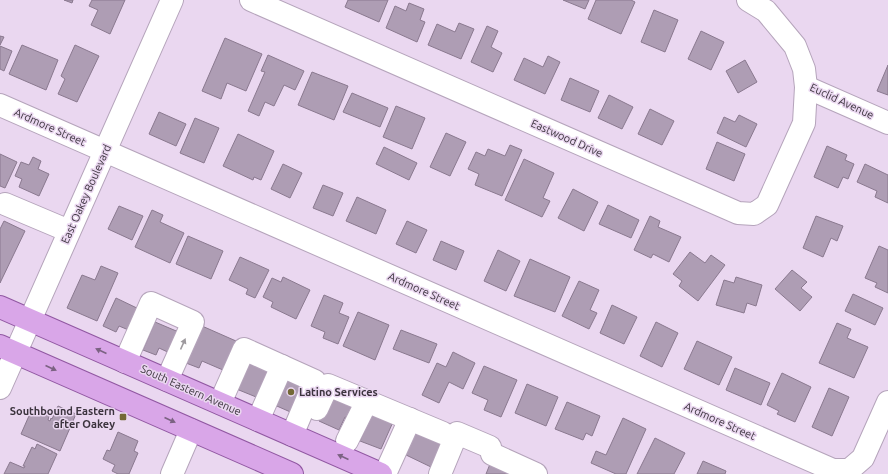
<svg xmlns="http://www.w3.org/2000/svg" width="888" height="474" font-family="Ubuntu,sans-serif">
<style>
.building{fill:#ae9db4;stroke:#8a798f}
.lines{fill:none;stroke-linecap:round;stroke-linejoin:round}
.minor-casing{stroke:#b5a4bb;stroke-width:24}
.major-casing{stroke:#9158a2;stroke-width:24}
.minor{stroke:#fff;stroke-width:22}
.major{stroke:#d9a6e8;stroke-width:22}
.oneway{fill:#9e9a9e}
.oneway2{fill:#7b6282}
.poi-dot{fill:#736835;stroke:#ead7f0;stroke-width:1.5}
.labels{text-anchor:middle;dominant-baseline:central;stroke-width:3;stroke-linejoin:round;paint-order:stroke}
.street-label{font-size:11px;fill:#3c343e;stroke:#ead7f0}
.poi-label{font-size:11px;font-weight:bold;fill:#3c343e;stroke:#ead7f0;text-anchor:start}
</style>
<rect width="100%" height="100%" fill="#ead7f0"/>
<g class="building">
<path d="M64,0H73L72,3Z"/>
<path d="M92,0H125L110,34L91,25L98,10L89,6Z"/>
<path d="M348,0H388L379,22L345,7Z"/>
<path d="M563,0H589L585,9Z"/>
<path d="M596,0H631L635,2L621,34L588,19Z"/>
<path d="M409,3L424,9L420,20L425,22L417,42L386,28L395,6L406,11Z"/>
<path d="M654,10L678,20L665,52L641,42Z"/>
<path d="M459,23L474,29L461,59L428,45L437,24L455,32Z"/>
<path d="M487,26L498,31L491,47L502,53L493,72L471,62Z"/>
<path d="M701,31L724,42L711,70L688,59Z"/>
<path d="M0,36L4,37L0,45Z"/>
<path d="M225,38L262,54L246,91L227,83L221,99L202,91Z"/>
<path d="M22,45L58,60L46,90L9,74Z"/>
<path d="M75,45L99,56L77,102L58,94L65,79L61,76Z"/>
<path d="M0,46L12,51L4,71L0,69Z"/>
<path d="M268,55L304,71L295,90L284,85L274,106L265,102L259,116L248,111L265,72L261,71Z"/>
<path d="M548,56L560,62L545,94L514,80L524,58L543,67Z"/>
<path d="M745,60L757,82L738,93L726,71Z"/>
<path d="M888,65V95L877,91Z"/>
<path d="M312,72L348,86L334,120L298,105Z"/>
<path d="M570,78L599,91L590,112L561,100Z"/>
<path d="M352,93L388,108L380,127L343,112Z"/>
<path d="M609,95L633,107L622,129L598,118Z"/>
<path d="M396,106L425,118L412,149L383,137Z"/>
<path d="M650,109L674,121L662,145L638,134Z"/>
<path d="M159,112L186,124L176,146L149,134Z"/>
<path d="M739,115L757,124L746,147L717,133L724,117L735,122Z"/>
<path d="M195,118L219,128L204,163L180,153Z"/>
<path d="M446,133L466,142L450,176L430,167Z"/>
<path d="M238,134L274,151L261,180L254,177L253,180L223,166Z"/>
<path d="M717,142L745,154L734,181L706,169Z"/>
<path d="M510,145L522,150L502,196L475,185L479,174L468,169L476,152L485,156L488,149L505,156Z"/>
<path d="M827,146L847,155L845,160L854,164L848,179L843,177L838,188L814,177Z"/>
<path d="M384,147L417,163L409,180L376,164Z"/>
<path d="M0,154L17,162L5,188L0,186Z"/>
<path d="M33,157L41,161L38,169L49,174L39,196L19,187L22,179L15,176L21,162L29,165Z"/>
<path d="M524,159L554,173L543,198L550,201L542,217L505,200Z"/>
<path d="M283,164L302,173L290,198L271,189Z"/>
<path d="M865,164L888,175V203L875,197L877,191L857,182Z"/>
<path d="M323,185L343,193L333,216L313,208Z"/>
<path d="M573,189L598,202L584,231L558,218Z"/>
<path d="M357,197L386,210L376,234L346,221Z"/>
<path d="M608,205L639,220L631,238L599,224Z"/>
<path d="M119,206L143,216L132,240L108,229Z"/>
<path d="M152,210L163,215L160,222L184,233L170,263L135,247Z"/>
<path d="M650,216L660,221L658,227L681,237L669,262L653,254L651,258L634,250Z"/>
<path d="M816,216L843,226L837,241L831,238L823,257L803,248Z"/>
<path d="M4,221L25,231L0,283V229Z"/>
<path d="M407,221L427,230L416,253L396,244Z"/>
<path d="M188,236L223,251L211,279L176,264Z"/>
<path d="M441,241L464,251L456,270L433,260Z"/>
<path d="M879,246L888,250V293L875,287L877,283L865,278Z"/>
<path d="M498,250L520,261L506,291L484,281Z"/>
<path d="M690,252L705,263L711,255L725,265L698,301L679,286L682,281L673,274Z"/>
<path d="M240,257L269,270L255,298L246,294L248,289L229,280Z"/>
<path d="M530,259L570,277L555,312L514,296Z"/>
<path d="M101,266L118,273L97,321L67,308L82,275L95,280Z"/>
<path d="M792,270L807,282L801,288L812,297L800,311L775,289Z"/>
<path d="M283,277L310,290L296,319L271,307L273,302L263,297L272,278L281,282Z"/>
<path d="M736,277L762,285L756,306L747,303L744,313L716,305L724,280L734,283Z"/>
<path d="M579,281L599,290L590,310L597,313L589,329L562,316Z"/>
<path d="M853,294L883,308L875,325L845,311Z"/>
<path d="M324,295L343,303L339,313L349,317L338,344L323,338L325,332L311,326Z"/>
<path d="M116,298L141,310L131,331L119,326L116,332L103,326Z"/>
<path d="M612,305L637,317L624,344L600,333Z"/>
<path d="M358,312L389,325L375,360L343,346Z"/>
<path d="M155,322L181,333L172,354L159,348L156,355L143,350Z"/>
<path d="M656,322L678,333L662,367L640,356Z"/>
<path d="M837,323L851,329L847,338L868,347L854,378L819,363Z"/>
<path d="M202,326L236,341L223,370L202,361L199,368L186,363Z"/>
<path d="M401,330L437,344L429,363L393,349Z"/>
<path d="M697,341L732,357L719,385L684,369Z"/>
<path d="M453,352L475,363L463,389L449,382L439,403L422,395L437,363L446,367Z"/>
<path d="M245,362L272,373L261,399L234,388Z"/>
<path d="M484,366L517,380L501,417L484,410L488,400L472,393Z"/>
<path d="M735,368L770,383L761,405L726,390Z"/>
<path d="M782,373L811,387L795,422L777,414L779,411L767,405Z"/>
<path d="M281,378L306,389L295,414L270,403Z"/>
<path d="M527,384L558,397L546,426L515,413Z"/>
<path d="M829,388L849,397L832,436L812,427Z"/>
<path d="M331,395L357,408L351,420L345,417L339,430L319,421Z"/>
<path d="M567,402L600,416L592,436L586,433L583,440L555,429Z"/>
<path d="M58,406L76,414L60,451L21,434L32,409L49,416L48,420L50,421L51,418L52,419Z"/>
<path d="M364,410L393,422L381,449L360,441L366,427Z"/>
<path d="M623,418L646,429L626,474H616L591,463L596,451L606,455Z"/>
<path d="M416,429L443,441L431,467L404,454Z"/>
<path d="M118,432L138,441L134,451L138,453L129,474H118L112,471L115,465L103,459L107,450L110,451Z"/>
<path d="M655,438L685,453L674,474H637Z"/>
<path d="M37,444L57,454L48,474H4L10,462L24,468L25,466H23L32,447L35,449Z"/>
<path d="M703,461L726,471L725,474H697Z"/>
<path d="M490,464L513,474H486Z"/>
</g>
<g class="lines">
<defs>
<g id="minor">
<path d="M251,0L738,213L754,214L767,205L804,123L806,87L804,69L795,46L766,11L748,0"/>
<path d="M806,87L888,123"/>
<path d="M0,105L833,470H849L863,458L888,402"/>
<path d="M5,204L69,231"/>
<path d="M125,362L151,303L193,322L167,380"/>
<path d="M0,388L172,0"/>
<path d="M220,403L244,349L315,381L292,435"/>
<path d="M317,409L328,385L443,433"/>
<path d="M258,420L282,366"/>
<path d="M347,441L367,401"/>
<path d="M492,454L536,474"/>
<path d="M172,474L191,430"/>
<path d="M385,474L410,419"/>
<path d="M440,474L457,433L490,447"/>
</g>
<g id="major">
<path d="M0,307L381,474"/>
<path d="M0,346L292,474"/>
</g>
</defs>
<use href="#minor" class="minor-casing"/>
<use href="#major" class="major-casing"/>
<use href="#minor" class="minor"/>
<use href="#major" class="major"/>
</g>
<defs><path id="oneway-solid" d="M-6-.8H1V-3.2L6.5 0L1 3.2V.8H-6Z"/></defs>
<use class="oneway" href="#oneway-solid" transform="translate(183 344) rotate(-66)"/>
<g class="oneway2">
<use href="#oneway-solid" transform="translate(101 351) rotate(-156)"/>
<use href="#oneway-solid" transform="translate(51 368) rotate(24)"/>
<use href="#oneway-solid" transform="translate(170 420) rotate(24)"/>
<use href="#oneway-solid" transform="translate(343 457) rotate(-156)"/>
</g>
<g class="poi-dot">
<circle cx="291" cy="392" r="4"/>
<rect x="119" y="413" width="8" height="8" rx="2"/>
</g>
<g class="labels">
<g class="street-label">
<text transform="translate(842 101) rotate(25)">Euclid Avenue</text>
<text transform="translate(50 127) rotate(24)">Ardmore Street</text>
<text transform="translate(567 138) rotate(24)">Eastwood Drive</text>
<text transform="translate(86 194) rotate(-66)">East Oakey Boulevard</text>
<text transform="translate(424 291) rotate(24)">Ardmore Street</text>
<text transform="translate(191 390) rotate(24)">South Eastern Avenue</text>
<text transform="translate(720 421) rotate(24)">Ardmore Street</text>
</g>
<g class="poi-label">
<text x="299" y="392">Latino Services</text>
<text x="115" y="411" text-anchor="end">Southbound Eastern<tspan x="115" dy="13">after Oakey</tspan></text>
</g>
</g>
</svg>
